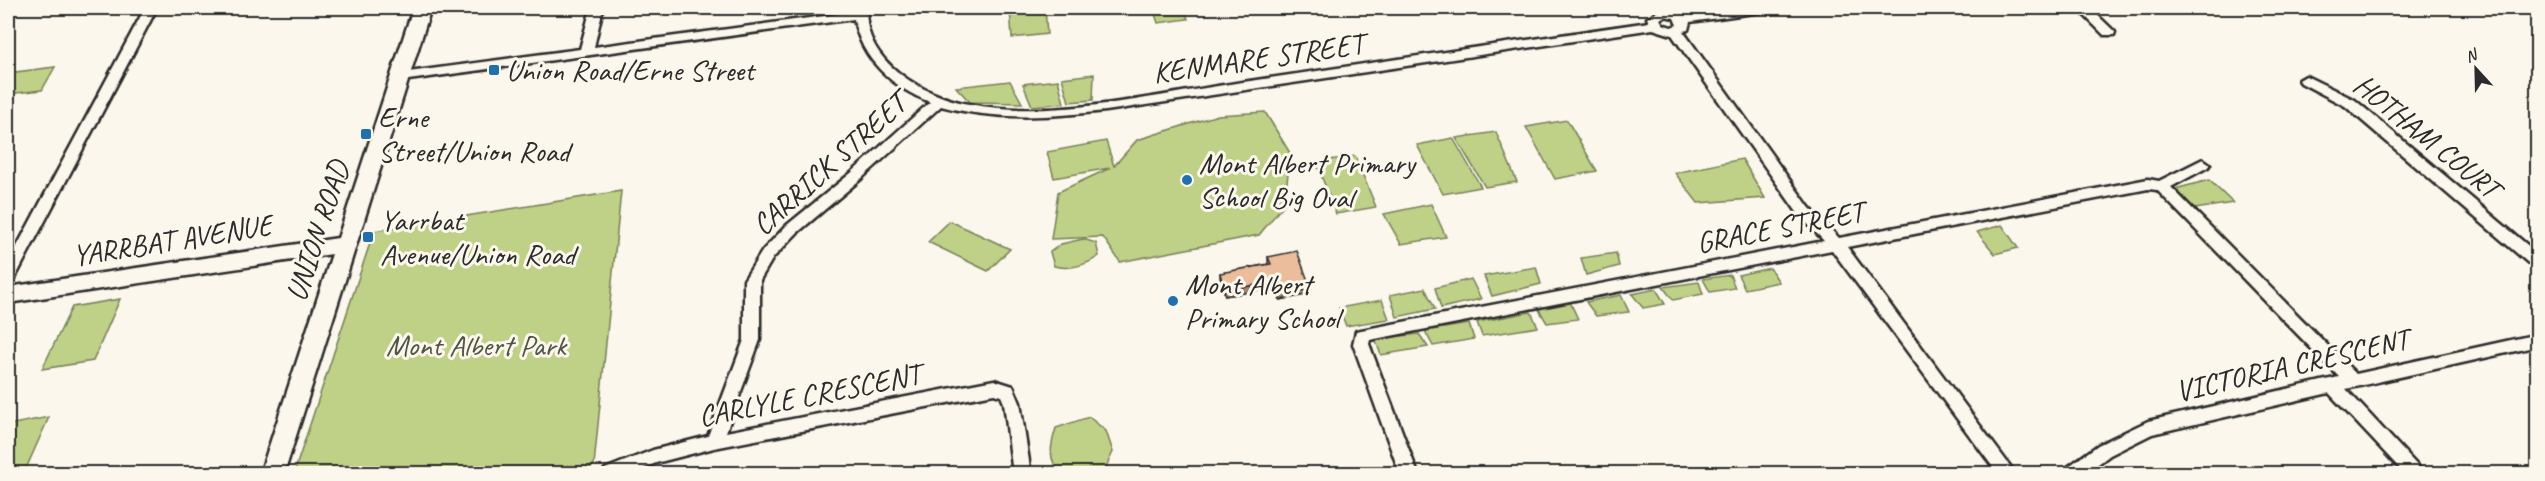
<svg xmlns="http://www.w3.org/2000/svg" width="2545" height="481" font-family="Caveat,sans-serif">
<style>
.green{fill:#bfd186;stroke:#757e58;stroke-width:1.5}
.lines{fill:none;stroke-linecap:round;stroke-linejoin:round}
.street-casing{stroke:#2b2b2b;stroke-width:5}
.secondary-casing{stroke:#2b2b2b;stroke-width:5}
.street{fill:#fbf7ec;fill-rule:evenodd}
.secondary{fill:#fbf7ec;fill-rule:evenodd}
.wall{fill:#cba386;stroke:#2b2b2b;stroke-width:1.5}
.shaded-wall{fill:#a5846d;stroke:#2b2b2b;stroke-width:1.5}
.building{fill:#ecbd9c;stroke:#2b2b2b;stroke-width:1.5}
.poi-dot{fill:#1f6fb2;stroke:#fbf7ec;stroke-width:2}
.labels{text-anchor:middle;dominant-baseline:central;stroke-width:6;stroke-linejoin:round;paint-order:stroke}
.street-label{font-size:30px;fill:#2b2b2b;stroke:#fbf7ec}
.poi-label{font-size:30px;fill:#2b2b2b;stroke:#fbf7ec;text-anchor:start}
.park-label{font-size:30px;fill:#505442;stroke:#fbf7ec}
</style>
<rect width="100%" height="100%" fill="#fbf7ec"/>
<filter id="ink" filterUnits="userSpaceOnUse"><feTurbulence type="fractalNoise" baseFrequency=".0167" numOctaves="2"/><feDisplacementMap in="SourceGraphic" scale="12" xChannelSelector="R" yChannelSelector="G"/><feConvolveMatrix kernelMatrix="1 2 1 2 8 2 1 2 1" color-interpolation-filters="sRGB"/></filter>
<g filter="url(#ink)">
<g class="green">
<path d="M1010,8H1045L1047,34L1012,38Z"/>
<path d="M1153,8H1184L1188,19L1158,23Z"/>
<path d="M55,67L42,90L8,94V73Z"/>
<path d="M1094,74L1093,100L1069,102L1062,78Z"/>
<path d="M1058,80L1064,103L1032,106L1023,84Z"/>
<path d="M1010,81L1022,103L970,102L956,87Z"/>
<path d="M1265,112L1290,153L1285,203L1259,235L1120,262L1103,237L1051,239L1058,192L1110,168L1054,178L1047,152L1106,141L1114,166L1137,140L1218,115Z"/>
<path d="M1567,120L1597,171L1555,179L1526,127Z"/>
<path d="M1496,132L1517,182L1485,187L1456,138Z"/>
<path d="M1453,138L1481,187L1443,194L1417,145Z"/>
<path d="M1355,156L1376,207L1336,214L1316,162Z"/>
<path d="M1742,159L1765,198L1698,203L1675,173Z"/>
<path d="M2209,180L2233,203L2195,209L2175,189Z"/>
<path d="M621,191L594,465L579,474L294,473L374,231Z"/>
<path d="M1431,204L1446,237L1401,244L1384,214Z"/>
<path d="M950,221L1010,249L988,271L928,242Z"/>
<path d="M2002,225L2018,248L1995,254L1977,232Z"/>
<path d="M1083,239L1096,243L1099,256C1087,265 1069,270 1054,266L1050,252L1061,244Z"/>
<path d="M1616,253L1619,266L1586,275L1581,258Z"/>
<path d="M1536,267L1541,284L1492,296L1484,276Z"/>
<path d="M1770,268L1779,282L1745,289L1738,275Z"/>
<path d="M1730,275L1735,288L1710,292L1703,279Z"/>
<path d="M1471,279L1481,299L1441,308L1435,288Z"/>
<path d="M1699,282L1703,294L1673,300L1663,287Z"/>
<path d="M1425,288L1435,309L1397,317L1390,295Z"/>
<path d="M1656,289L1665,304L1643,308L1632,294Z"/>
<path d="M1621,295L1629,312L1596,316L1586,302Z"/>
<path d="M120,299L93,361L42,369L72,307Z"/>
<path d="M1382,300L1389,319L1346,326L1339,308Z"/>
<path d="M1570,302L1578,319L1547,323L1538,308Z"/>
<path d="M1531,312L1538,327L1482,336L1477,322Z"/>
<path d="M1469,324L1474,339L1433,346L1425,331Z"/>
<path d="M1419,334L1428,347L1381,355L1375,339Z"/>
<path d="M49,417L24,473H8V425Z"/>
<path d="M1089,417L1106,431L1113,452L1103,473H1063C1046,462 1051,444 1056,428Z"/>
</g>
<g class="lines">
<defs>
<g id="street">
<path d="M145,8H157L16,276L13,280L8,282V263Z"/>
<path d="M591,8H603L594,47L854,12L855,8H867C861,61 924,96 969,104C1054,120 1152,96 1236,83C1373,63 1511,42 1649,22L1647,18L1663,8L1685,15L1738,8H1767L1761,12L1690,22L1688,30L1683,31L1809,207L1839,238L2148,179L2159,181L2203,159L2210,164L2208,167L2171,187L2356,374L2538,334V346L2346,389L2425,474H2405L2329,393L2152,434L2110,455L2085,474H2063L2065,469L2098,445L2148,421L2339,377L2157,190L2148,189L1847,247L2016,474H1998L1832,250L1370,340L1369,344L1418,474H1400L1353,344L1356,331L1824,241L1799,215L1672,35L1653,29L1106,111C1050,117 996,121 941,106L861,179L797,233L773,258L760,280V340L726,432L994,380L1013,386L1020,403L1031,474H1013L1004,403L1001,396L994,394L714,448L656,463L631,474H603L605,469L653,450L708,436L744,340V280L763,250L787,225L851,173L930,102C893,88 861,59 854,19L401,81L394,77L401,73L580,49ZM1665,16L1674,18L1677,25L1671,27L1663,24L1660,19Z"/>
<path d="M2077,8H2090L2115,32L2114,35H2104Z"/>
<path d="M2523,8H2538V17Z"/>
<path d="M2306,76L2355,100L2538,254V268L2533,267L2345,106L2301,83L2299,80Z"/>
</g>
<path id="secondary" d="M413,8H431L284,474H260L332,254L8,303V287L338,238Z"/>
</defs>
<use href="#street" class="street-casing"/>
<use href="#secondary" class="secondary-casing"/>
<use href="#street" class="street"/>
<use href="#secondary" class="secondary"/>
</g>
<path class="wall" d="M1268,257L1311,289L1310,294L1280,300L1275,288L1225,296L1220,278V273L1268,264Z"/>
<g class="shaded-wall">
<path d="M1275,282V288L1225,296L1224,290Z"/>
<path d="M1311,289L1310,294L1280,300V294Z"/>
</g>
<path class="building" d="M1297,251L1311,289L1280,294L1275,282L1224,290L1220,273L1271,264L1268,257Z"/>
</g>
<g class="poi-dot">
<rect x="488" y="64" width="12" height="12" rx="3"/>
<rect x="360" y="128" width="12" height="12" rx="3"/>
<circle cx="1187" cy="180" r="6"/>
<rect x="362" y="231" width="12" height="12" rx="3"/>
<circle cx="1173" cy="301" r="6"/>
</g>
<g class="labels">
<g class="street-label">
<text transform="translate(1258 58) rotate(-8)">KENMARE STREET</text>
<text transform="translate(2427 136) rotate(39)">HOTHAM COURT</text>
<text transform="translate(829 164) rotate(-42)">CARRICK STREET</text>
<text transform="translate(1780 227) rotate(-11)">GRACE STREET</text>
<text transform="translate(317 231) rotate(-72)">UNION ROAD</text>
<text transform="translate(172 240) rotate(-9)">YARRBAT AVENUE</text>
<text transform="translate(2292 365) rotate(-13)">VICTORIA CRESCENT</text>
<text transform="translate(809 395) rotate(-11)">CARLYLE CRESCENT</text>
</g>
<g class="poi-label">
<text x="506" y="70">Union Road/Erne Street</text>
<text x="378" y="117">Erne<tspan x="378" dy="34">Street/Union Road</tspan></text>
<text x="1199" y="163">Mont Albert Primary<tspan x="1199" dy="34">School Big Oval</tspan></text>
<text x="380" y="220">Yarrbat<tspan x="380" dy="34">Avenue/Union Road</tspan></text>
<text x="1185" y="284">Mont Albert<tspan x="1185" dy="34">Primary School</tspan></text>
</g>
<g class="park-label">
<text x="476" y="345">Mont Albert Park</text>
</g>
</g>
<rect width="2545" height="481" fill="none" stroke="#fbf7ec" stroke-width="30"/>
<rect x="15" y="15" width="2515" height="451" fill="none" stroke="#2b2b2b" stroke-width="2" filter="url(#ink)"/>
<g transform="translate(2476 69) rotate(338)" stroke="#fbf7ec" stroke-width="4.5" paint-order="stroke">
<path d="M0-4.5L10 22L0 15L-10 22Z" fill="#2b2b2b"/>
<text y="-9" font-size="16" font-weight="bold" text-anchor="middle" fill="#2b2b2b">N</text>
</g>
</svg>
